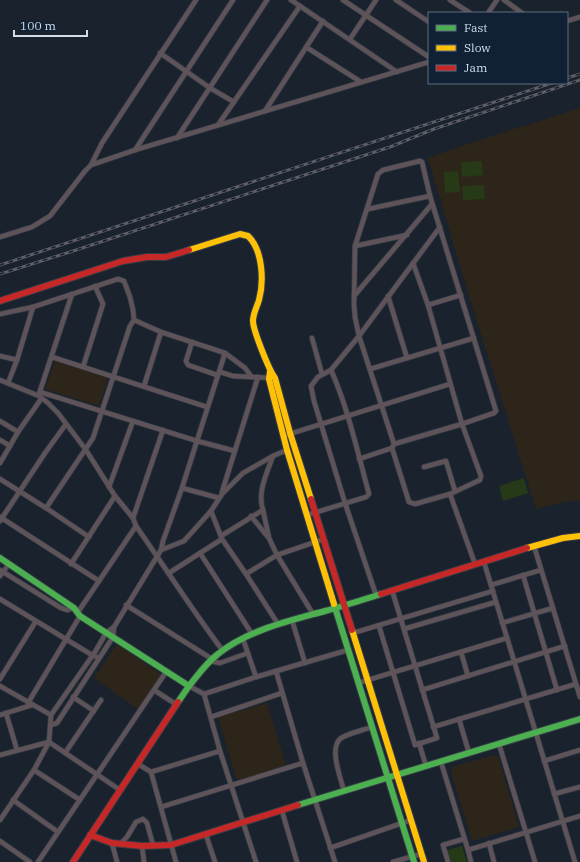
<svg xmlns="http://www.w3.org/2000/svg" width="580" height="862" font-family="'IBM Plex Serif',serif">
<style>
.education{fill:#2e251a}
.green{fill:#273a17}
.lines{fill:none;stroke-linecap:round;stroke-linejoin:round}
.street-casing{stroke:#343c46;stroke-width:6}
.fast-casing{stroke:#343c46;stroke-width:8}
.slow-casing{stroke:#343c46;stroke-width:8}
.jam-casing{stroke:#343c46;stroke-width:8}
.street{stroke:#5d5358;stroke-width:4.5}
.fast{stroke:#4caf50;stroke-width:6}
.slow{stroke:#ffc107;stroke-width:6}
.jam{stroke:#c62828;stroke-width:6}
.rail-casing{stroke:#605d63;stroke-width:3}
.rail{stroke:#112135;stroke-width:1.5;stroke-dasharray:4.5;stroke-linecap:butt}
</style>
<rect width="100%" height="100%" fill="#19222d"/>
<g class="education">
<path d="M580,108V501H568L536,509L467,289L428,158L474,142Z"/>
<path d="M55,361L108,378L99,406L45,389Z"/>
<path d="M117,644L162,675L138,709L94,678Z"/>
<path d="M267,703L286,765L240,780L236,778L218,717Z"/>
<path d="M494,755L498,756L519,827L472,841L451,771L452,767Z"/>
</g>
<g class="green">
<path d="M482,161L483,175L462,177L461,162Z"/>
<path d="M458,171L460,192L445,193L444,172Z"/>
<path d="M484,185L485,199L463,200L462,186Z"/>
<path d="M524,478L528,493L503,501L499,486Z"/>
<path d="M462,846L467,862H451L447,850Z"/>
</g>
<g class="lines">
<defs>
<g id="street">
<path d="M291,0L397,72"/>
<path d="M343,0L429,57"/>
<path d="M396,0L429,22"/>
<path d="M450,0L470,13"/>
<path d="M504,0L522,13"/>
<path d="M488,13L497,0"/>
<path d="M567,21L580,17"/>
<path d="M350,39L376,0"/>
<path d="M306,47L361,82"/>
<path d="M160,53L210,88L234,102"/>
<path d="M265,111L323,21"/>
<path d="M218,125L300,6"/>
<path d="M177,138L267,0"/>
<path d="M135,150L233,0"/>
<path d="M91,165L102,143L196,0"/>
<path d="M368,209L430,196"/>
<path d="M0,237L32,227L50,216L85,171L91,165L135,150L429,62"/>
<path d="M355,246L407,235"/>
<path d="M354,296L432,204"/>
<path d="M388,296L407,358"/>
<path d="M428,305L461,295"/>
<path d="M0,314L33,307L118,279L124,281L130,297L133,310L134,320L130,326L93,438L46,508"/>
<path d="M134,320L161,332L225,353L245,368L251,376"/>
<path d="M312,338L322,374"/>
<path d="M192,342L186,361L188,365L217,375"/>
<path d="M0,356L17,360"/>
<path d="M52,357L207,407"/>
<path d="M83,367L103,304L95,286"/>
<path d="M370,369L474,338"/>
<path d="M220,372L233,376L271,378"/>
<path d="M0,380L39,396L48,403L58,413L86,450L115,496L133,518L136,526C165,567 192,610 223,651"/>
<path d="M8,383L17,360L33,307"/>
<path d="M144,386L161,332"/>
<path d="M40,392L197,441L235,451"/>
<path d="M39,394L72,294"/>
<path d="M0,421L18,432"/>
<path d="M283,436L450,384"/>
<path d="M0,440L10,446"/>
<path d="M394,444L462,424L494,413L496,411L430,196L422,162L420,161L383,170L378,174L355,246L354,304L355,317L359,336L394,444L392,448L409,502L415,504L450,494L480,480L481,476L462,424L428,305L413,263"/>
<path d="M359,459L392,448"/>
<path d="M0,463L18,432L41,399"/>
<path d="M424,467L446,461L455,491"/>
<path d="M0,479L46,508L89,537"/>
<path d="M109,487L133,421"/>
<path d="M182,488L219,498"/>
<path d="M222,492L258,377"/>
<path d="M450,494L475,564"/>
<path d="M263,510L269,538L277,555L313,614"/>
<path d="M211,511L222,539L246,574L278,624"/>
<path d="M307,515L366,497L369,494C358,454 348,408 331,370"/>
<path d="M251,516L268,537"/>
<path d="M0,517L99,581L78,612"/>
<path d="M133,518L163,430"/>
<path d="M0,521L45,453L66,424"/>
<path d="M221,536L263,510C257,492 267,473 273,456"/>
<path d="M534,546L580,697"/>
<path d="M161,550L163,541L182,488L225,353"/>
<path d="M200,553L252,634"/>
<path d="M484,562L575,862"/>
<path d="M71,564L115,496"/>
<path d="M0,570L61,608L67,610L74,608"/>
<path d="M169,573L222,539"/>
<path d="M246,574L277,555L324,539"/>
<path d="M523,575L557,690"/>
<path d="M0,576L9,564"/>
<path d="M99,581L136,526"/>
<path d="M491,585L541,570"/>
<path d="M376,595L345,503L314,401L311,386L318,377L331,370L359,336L440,227"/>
<path d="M0,599L92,655L99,658"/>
<path d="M126,605L212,659"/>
<path d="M292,620L305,663"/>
<path d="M502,623L553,608"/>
<path d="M379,626L415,745L437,738L392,590"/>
<path d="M404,629L496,602"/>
<path d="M353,633L493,591"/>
<path d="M243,639L256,677"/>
<path d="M461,652L468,676"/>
<path d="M210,661L220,663L248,653"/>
<path d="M276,671L303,763L335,862"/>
<path d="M0,679L36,621"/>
<path d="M358,683L507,638"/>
<path d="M0,686L51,715"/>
<path d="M189,686L204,694L220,751L256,862"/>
<path d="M154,690L177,705"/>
<path d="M422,690L565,646"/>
<path d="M204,694L256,677L348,650"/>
<path d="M73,697L94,711"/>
<path d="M28,703L80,616"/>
<path d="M6,713L17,750"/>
<path d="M0,715L32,705"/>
<path d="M211,717L282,693"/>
<path d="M459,719L469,753"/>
<path d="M51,725L57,723L113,637L114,627"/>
<path d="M433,727L576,684"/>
<path d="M419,743L426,766"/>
<path d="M499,744L535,862"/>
<path d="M65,753L101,700"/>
<path d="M0,755L49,742L120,790"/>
<path d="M544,761L580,750"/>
<path d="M441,762L468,850L580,816"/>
<path d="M138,764L151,772L220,751"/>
<path d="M34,770L80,800"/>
<path d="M151,772L176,862"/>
<path d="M344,791C341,779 329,749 340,739C345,734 364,730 372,727"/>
<path d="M554,794L580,787"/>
<path d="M13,800L58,832"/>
<path d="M161,807L303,763"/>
<path d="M282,811L297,862"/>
<path d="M0,820L34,770L49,742L51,715L95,652L106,633L114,627L161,550L184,541L211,511L222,494L243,473L273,456L287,450"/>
<path d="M206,835L215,862"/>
<path d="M0,841L30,862"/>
<path d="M112,843L117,862"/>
<path d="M489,843L494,862"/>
<path d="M120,844L127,837L136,822L143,819L147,823L153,845"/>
<path d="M142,846L144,862"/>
<path d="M330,848L411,820"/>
<path d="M468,850L471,862"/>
<path d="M38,862L166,672"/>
<path d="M393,862L421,854"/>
<path d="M448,862L443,845L464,839"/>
</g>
<g id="fast">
<path d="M0,558L74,608L80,616L189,686L178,702"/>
<path d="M334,604L414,862"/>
<path d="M189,686C198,675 206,663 218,654C248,630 289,621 325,611C344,606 362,600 381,594"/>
<path d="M298,805L580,719"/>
</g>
<g id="slow">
<path d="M189,250L240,234L248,236C263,250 264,282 259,300C257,307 253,313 253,321C253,330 269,370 275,378L290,433L311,499"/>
<path d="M270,371L269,379L287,450L334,604"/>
<path d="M527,548L563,538L580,536"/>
<path d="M352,630L424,862"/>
</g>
<g id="jam">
<path d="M0,301L123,261L147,257H166L189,250"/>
<path d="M311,499L352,630"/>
<path d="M381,594L527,548"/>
<path d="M90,835L112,843L142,846L171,845L298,805"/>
<path d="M73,862L178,702"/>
</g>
</defs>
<use href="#street" class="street-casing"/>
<use href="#fast" class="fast-casing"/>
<use href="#slow" class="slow-casing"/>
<use href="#jam" class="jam-casing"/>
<use href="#street" class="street"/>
<use href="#fast" class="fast"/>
<use href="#slow" class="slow"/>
<use href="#jam" class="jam"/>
<defs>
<g id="rail">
<path d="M567,78L580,74"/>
<path d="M0,265L552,83"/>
<path d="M0,274L70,252L390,147L434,129L580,80"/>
</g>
</defs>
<use href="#rail" class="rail-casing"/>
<use href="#rail" class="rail"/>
</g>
<rect x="428" y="12" width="140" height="72" fill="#112135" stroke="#5e6c7d"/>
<rect x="436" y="25" width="20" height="6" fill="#4caf50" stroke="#5e6c7d"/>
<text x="464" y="32" font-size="12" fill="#d1dcea">Fast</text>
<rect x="436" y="45" width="20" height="6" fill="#ffc107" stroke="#5e6c7d"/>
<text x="464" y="52" font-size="12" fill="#d1dcea">Slow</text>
<rect x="436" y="65" width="20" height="6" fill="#c62828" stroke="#5e6c7d"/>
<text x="464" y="72" font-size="12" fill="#d1dcea">Jam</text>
<path d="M14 30v6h73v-6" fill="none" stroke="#d1dcea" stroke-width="2"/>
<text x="20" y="30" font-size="12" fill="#d1dcea" stroke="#112135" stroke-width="3" paint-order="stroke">100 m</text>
</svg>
